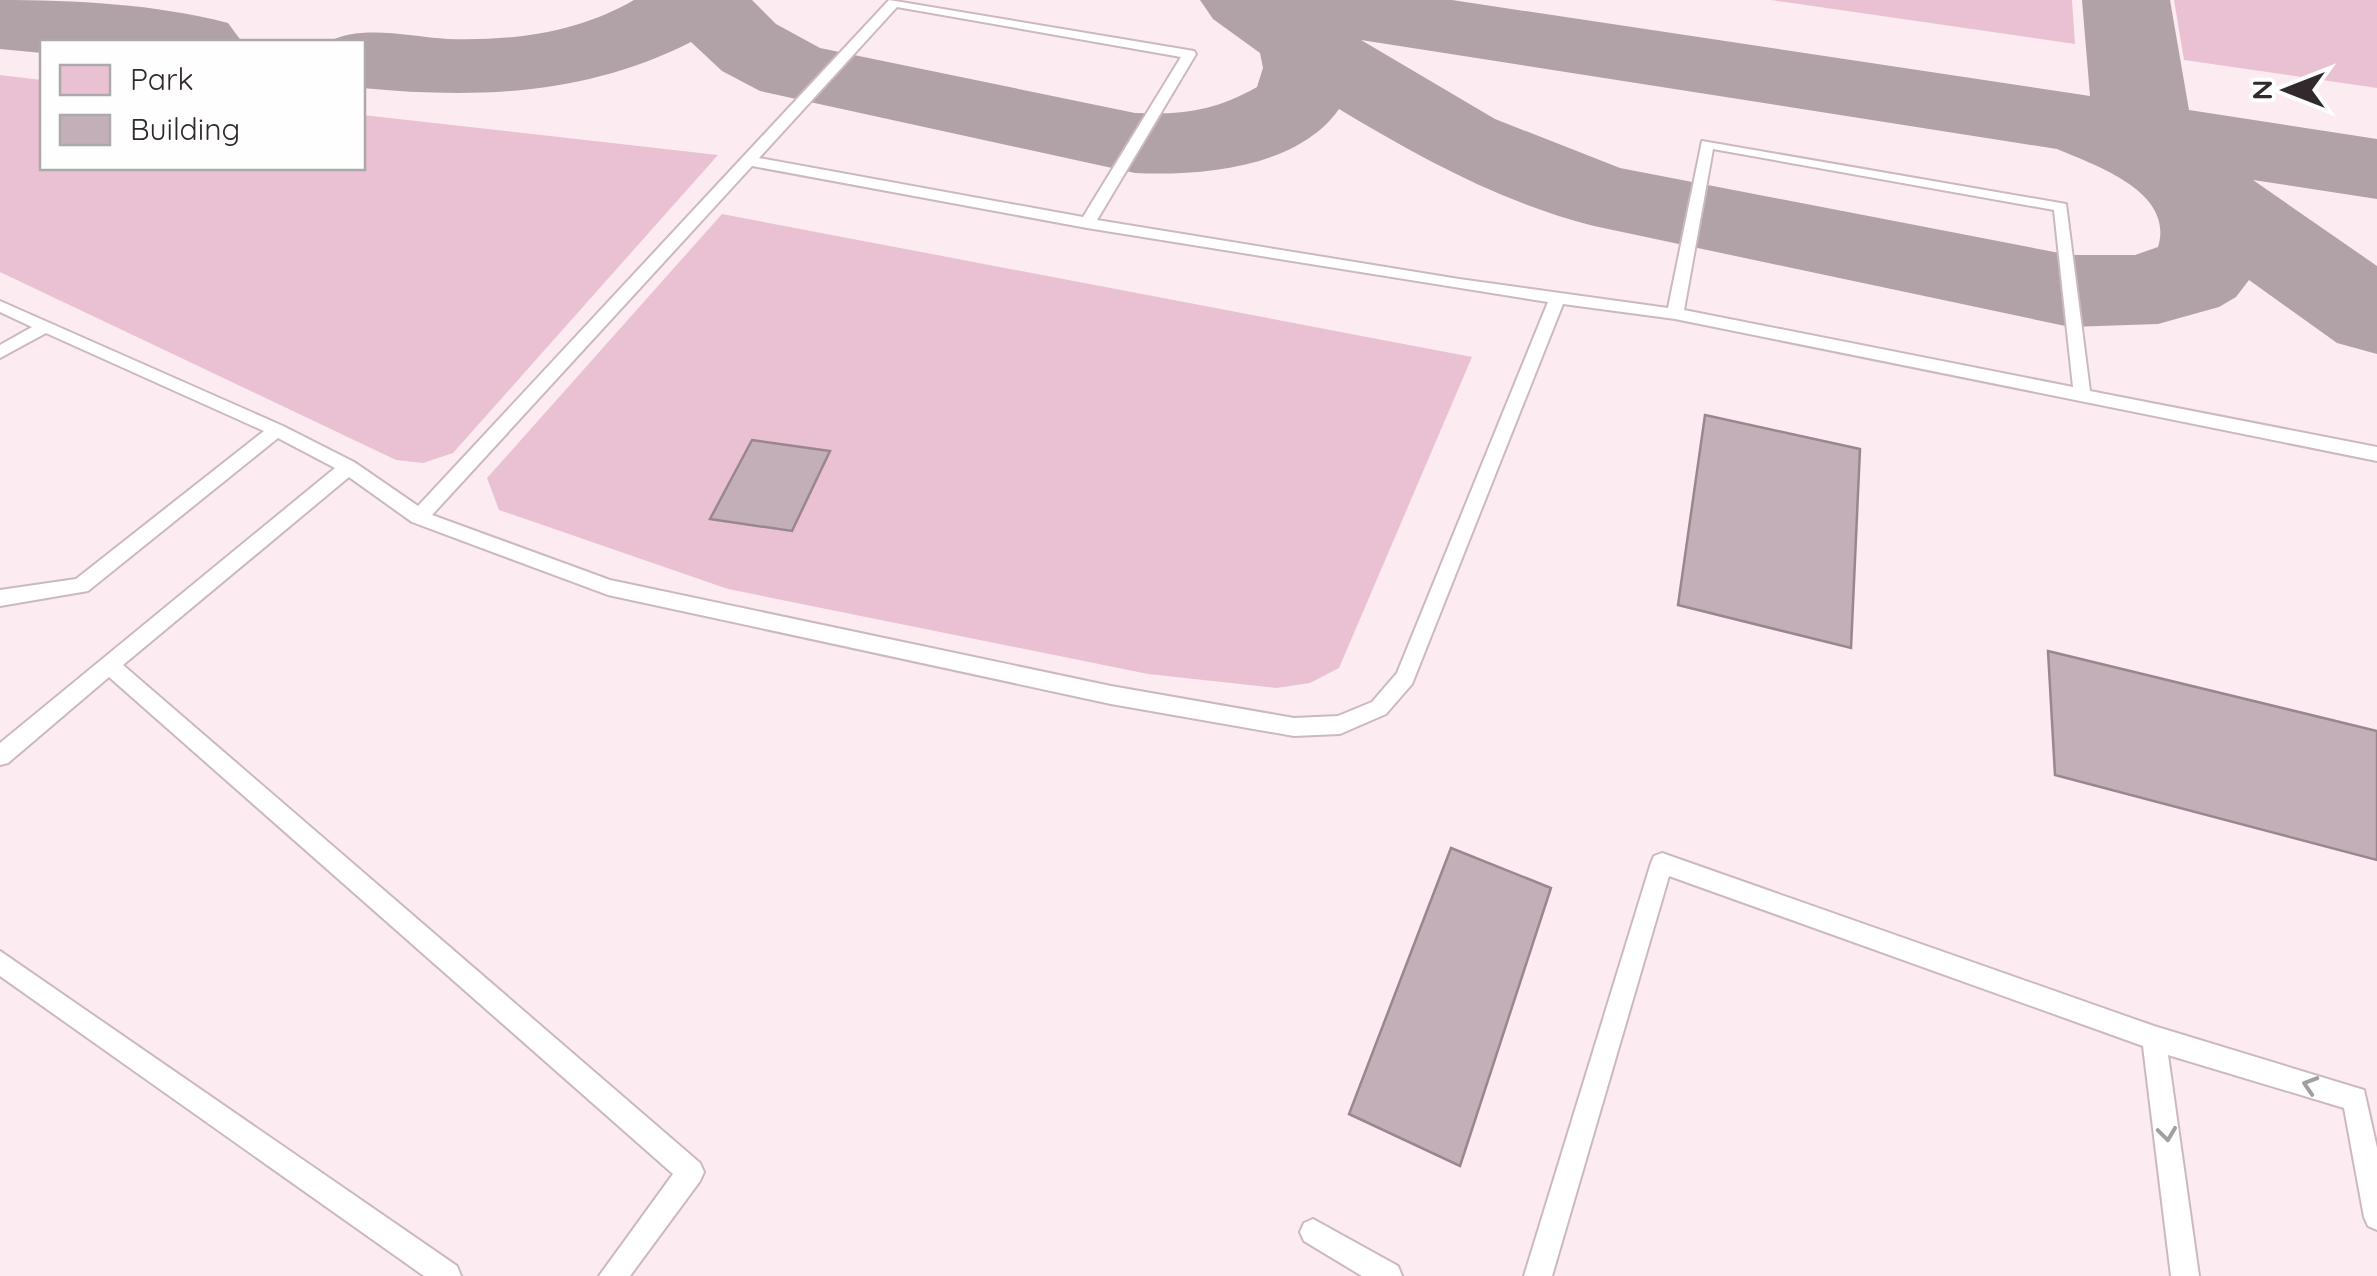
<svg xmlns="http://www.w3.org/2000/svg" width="2377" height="1276" font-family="Quicksand,sans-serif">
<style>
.green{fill:#eac1d3}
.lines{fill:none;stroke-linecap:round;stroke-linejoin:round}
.taxiway{fill:#b1a2a8;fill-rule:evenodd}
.building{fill:#c3afb7;stroke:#9a868f;stroke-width:2.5}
.service-casing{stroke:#ccb8c0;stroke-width:4}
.service{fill:#fff;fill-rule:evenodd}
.oneway{stroke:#a29fa0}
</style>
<rect width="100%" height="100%" fill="#fdebf2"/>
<g class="green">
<path d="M1771,0H2072L2075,44Z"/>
<path d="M2174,0H2377V88L2184,60Z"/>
<path d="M0,75L42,80V168H362L363,115L718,155L453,453L423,463L396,460L0,272Z"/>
<path d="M722,214L1472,357L1339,668L1310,683L1277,688L1148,674L728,589L499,510L487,478Z"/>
</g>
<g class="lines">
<g class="taxiway">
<path d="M0,0C75,0 155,4 228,23L242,42H42V53L0,49Z"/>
<path d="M634,0H752L776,24L820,48L1135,113C1182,115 1215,111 1257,87L1263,68L1260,53L1213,19L1200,0H1452L2090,96L2082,0H2170L2189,110L2377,139V199L2253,180L2377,266V354L2337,343L2249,280L2236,297L2219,307L2158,324L2070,327L1594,226C1502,203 1419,157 1339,109C1298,168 1201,176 1135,173L760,91L722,71L691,42C587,95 477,99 362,88V42H328C362,24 410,37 448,39C513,41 577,33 634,0ZM1361,40L2057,149C2097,166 2175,192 2158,247L2135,255H2070L1620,168L1495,119Z"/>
</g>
</g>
<g class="building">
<path d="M1705,415L1860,449L1851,648L1678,605Z"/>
<path d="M752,440L830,451L792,531L710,519Z"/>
<path d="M2048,651L2377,731V860L2055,775Z"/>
<path d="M1451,848L1551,888L1460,1166L1349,1114Z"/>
</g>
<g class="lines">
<defs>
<g id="service">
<path d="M889,0L1194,51L1196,54L1097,220L1459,279L1668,308L1702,141L2066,204L2090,391L2377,447V461L1675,319L1563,304L1412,684L1386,714L1340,734L1294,736L1111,704L608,595L412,522L349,477L123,665L700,1163L704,1172L700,1181L630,1276H599L673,1174L109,677L8,763L0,765V743L335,468L278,438L88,591L0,606V590L76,579L264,431L46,333L0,358V345L32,327L0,312V301L283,426L354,462L418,506ZM897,7L1181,57L1083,217L759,158ZM1713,149L2054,210L2073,387L1684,310ZM752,166L1087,228L1548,302L1397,673L1372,702L1338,716L1294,718L1111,686L610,580L432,515Z"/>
<path d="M1662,853L2154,1026L2364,1090L2377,1148V1230L2368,1226L2364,1217L2344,1108L2168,1055L2199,1276H2171L2143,1046L1669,876L1552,1276H1524L1651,863L1654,856Z"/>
<path d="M0,951L457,1266L461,1276H424L0,976Z"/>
<path d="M1313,1219L1398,1266L1402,1276H1362L1304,1241L1300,1232L1304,1223Z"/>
</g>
</defs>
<use href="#service" class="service-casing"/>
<use href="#service" class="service"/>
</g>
<defs><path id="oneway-chevron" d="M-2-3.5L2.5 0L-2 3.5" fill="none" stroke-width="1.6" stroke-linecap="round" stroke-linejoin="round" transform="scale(2.5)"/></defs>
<g class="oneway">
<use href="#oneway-chevron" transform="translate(2310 1085) rotate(-163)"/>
<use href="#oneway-chevron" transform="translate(2167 1134) rotate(83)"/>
</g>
<rect x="40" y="40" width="325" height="130" fill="#fefefe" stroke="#aca9aa" stroke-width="2.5"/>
<rect x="60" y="65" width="50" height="30" fill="#eac1d3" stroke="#aca9aa" stroke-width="2.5"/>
<text x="130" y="90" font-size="30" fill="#31292c">Park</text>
<rect x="60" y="115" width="50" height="30" fill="#c3afb7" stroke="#aca9aa" stroke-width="2.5"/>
<text x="130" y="140" font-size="30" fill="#31292c">Building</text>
<g transform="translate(2287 90) rotate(270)" stroke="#fefefe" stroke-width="8" paint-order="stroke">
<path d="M0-8L18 38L0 25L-18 38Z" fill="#31292c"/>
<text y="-15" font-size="28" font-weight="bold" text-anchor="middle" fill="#31292c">N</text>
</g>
</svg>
